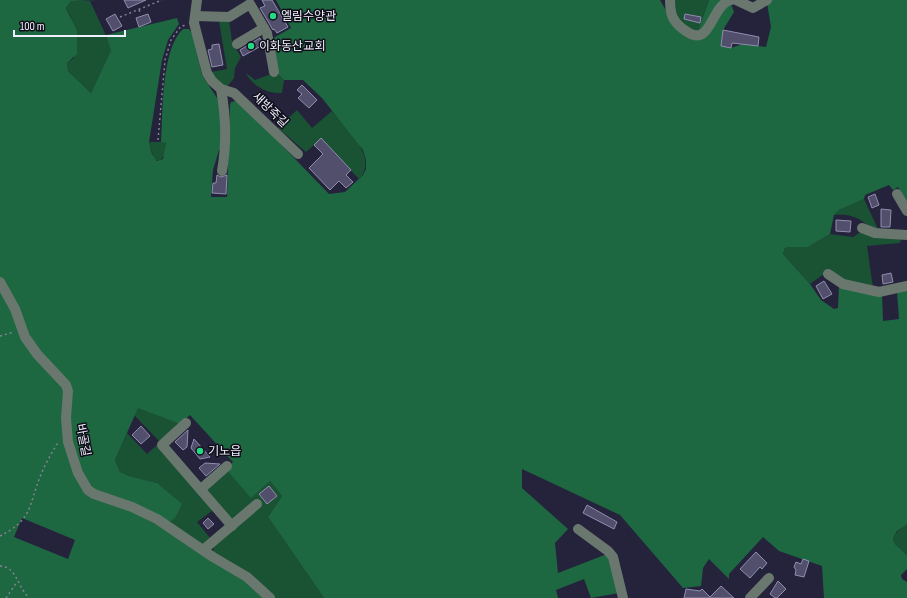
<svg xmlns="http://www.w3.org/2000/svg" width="907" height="598" font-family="'Sofia Sans Condensed','Noto Sans KR',sans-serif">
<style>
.green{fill:#1a5234}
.forest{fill:#1d6841;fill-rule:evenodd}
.building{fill:#514f6c;stroke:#908eae}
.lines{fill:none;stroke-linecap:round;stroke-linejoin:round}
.path{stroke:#838296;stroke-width:1.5;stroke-dasharray:2 3;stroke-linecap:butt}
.minor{stroke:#69776e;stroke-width:10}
.poi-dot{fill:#25d886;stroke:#0f0e19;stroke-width:1.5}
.labels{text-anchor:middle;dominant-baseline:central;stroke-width:3;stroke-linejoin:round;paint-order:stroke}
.poi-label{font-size:12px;fill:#efeffd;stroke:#0f0e19;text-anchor:start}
.street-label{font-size:12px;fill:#efeffd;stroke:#0f0e19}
</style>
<rect width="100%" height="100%" fill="#25223c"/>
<g class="green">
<path d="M672,0H709L697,34L678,22Z"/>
<path d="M71,1H90L110,44L111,50L91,93L68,71L67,63L74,58L71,17L66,8Z"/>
<path d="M229,19L232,42L241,57L235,68L234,78L226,88L222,87L211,72L227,69L219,21Z"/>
<path d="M246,73L255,80L271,74L279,75L284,80L282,93C268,94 252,86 246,73Z"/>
<path d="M297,110L312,128L332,111C345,127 380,158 359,179L321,139L306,152L278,128Z"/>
<path d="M149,142H166L165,154L160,161L154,159Z"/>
<path d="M864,199L879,231C860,222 858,213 834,215L839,210Z"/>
<path d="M862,231L901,238L900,243L867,246L873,288L845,282L828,271L810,284L783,254L785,248L790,247H808L830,234L853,237Z"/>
<path d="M138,407L180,424L160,442L134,415Z"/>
<path d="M127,433L147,454L157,445L213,510L197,522L211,539L203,545L168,523L157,483L129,476L120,472L115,460Z"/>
<path d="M226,469L270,481L282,496L268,517L324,598H273L214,553L213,547L232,520L204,489Z"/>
<path d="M904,524H907V555L895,544L893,537Z"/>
</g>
<g class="forest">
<path d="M0,0H98L71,1L66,8L77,31V54L67,63L68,71L91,93L111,50L106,35L177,18L179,24L168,40L162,60L149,142L152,154L157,161L163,159L166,143L161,142C163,113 161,49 183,29H189L192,33L202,75L221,104L222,151L219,150L213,170L211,197H227L230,105L231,102L236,101L242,104L329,194L345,192L363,175L366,169V160L363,150L322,98L303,80H284L279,75L270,40L291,28L276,0H660L668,14L693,38L721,9L731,4L734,12L723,30L721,46L731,48L742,44L766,47L771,27L767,3L769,0H907V203L898,187L893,190L889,185L865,195L864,199L839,210L834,215L830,234L808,247H790L785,248L783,254L810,284L821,300L834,309L838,308L839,285L882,295L883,321L899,319L897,292L907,289V524L897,531L893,538L895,544L907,555V569L901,575L902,579L907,582V598H824L822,566L779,551L763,537L729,574V579L709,559L703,568L701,586L683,588L620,515L522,469V488L568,529L555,543L558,573L607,554L619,593L591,598L584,579L556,590L558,598H324L268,517L282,496L270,481L251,498L226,469L233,462L190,415L180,424L138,408L115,460L120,472L129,476L157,483L182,504L175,518L168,523L89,488L69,440L71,396L39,353L0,279Z"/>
<path d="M709,0H724L704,30L697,34Z"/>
<path d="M0,289L65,391L63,428L81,484C147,517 209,553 268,598H0ZM22,518L75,540L68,559L14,537Z"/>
</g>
<g class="building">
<path d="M124,0H146L128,8Z"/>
<path d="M262,0H272L288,27L277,33L274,29L273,30L260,8L265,6Z"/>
<path d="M115,14L122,26L113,31L106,19Z"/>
<path d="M148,14L151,22L139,27L136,18Z"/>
<path d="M685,14L701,17L700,23L684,19Z"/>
<path d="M723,30L759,37L758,46L732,43L731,48L721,46Z"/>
<path d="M260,38L263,45L243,56L240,50Z"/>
<path d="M219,44L223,65L212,67L208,50L212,49V45Z"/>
<path d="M302,85L317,100L309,108L298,98L302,94L297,90Z"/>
<path d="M321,138L351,170L346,175L353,182L346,188L339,181L330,190L309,168L323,154L314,145Z"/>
<path d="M217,175L221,177L227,175L226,194L212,193L213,183H216Z"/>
<path d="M875,194L879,205L872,208L868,197Z"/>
<path d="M881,209L891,210L890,227H881Z"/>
<path d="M836,220L851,221L850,232L836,231Z"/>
<path d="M891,273L893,282L883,284L882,275Z"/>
<path d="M824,281L832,294L823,299L816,286Z"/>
<path d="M141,426L150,436L141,444L132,435Z"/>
<path d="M188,430L187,447L183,450L175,442Z"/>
<path d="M194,439L210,457L200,459L191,448Z"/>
<path d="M205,463L220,464L206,476L199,468Z"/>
<path d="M269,486L277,496L267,504L259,494Z"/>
<path d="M587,505L617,522L614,529L583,513Z"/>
<path d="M208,518L214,524L208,529L203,523Z"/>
<path d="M756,552L767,563L762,569L760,567L750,578L740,569Z"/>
<path d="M803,559L809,561L804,577L795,575L796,570L794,567L796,562L801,564Z"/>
<path d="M778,581L786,589L777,598H775L770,594Z"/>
<path d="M721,586L734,598H684L686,589L700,591L702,589L710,597Z"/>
</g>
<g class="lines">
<g class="path">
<path d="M139,10L141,14"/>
<path d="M120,17L162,0"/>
<path d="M158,140L165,60L171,40L181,26L187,25"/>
<path d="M0,336L14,332"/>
<path d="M0,536C33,519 28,507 40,477C45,464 52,452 59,441"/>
<path d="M0,566C17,567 17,586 29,598"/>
<path d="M6,598L17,582"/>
</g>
<g class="minor">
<path d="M197,0L194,23L207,73L212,81L221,89L234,93L298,154"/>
<path d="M670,0C670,13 672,21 683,29C712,52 709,6 731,0"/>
<path d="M736,0L753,8L767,0"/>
<path d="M195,16L229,17L250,4L267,33L274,72"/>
<path d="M237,44L264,28"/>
<path d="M221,89C226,117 227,143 222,171"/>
<path d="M897,194L907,211"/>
<path d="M862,228L875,233L907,235"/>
<path d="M828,274L843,284L879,292L907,286"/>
<path d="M0,282L15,309L25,337L37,354L66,385L68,391L66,418L68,442L78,473L88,490L94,494L132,507L157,519L213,557L247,577L270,598"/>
<path d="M186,423L162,445L232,526"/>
<path d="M201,489L227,466"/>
<path d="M578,529L608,551L613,557L623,598"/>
<path d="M203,550L257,504"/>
<path d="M750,598L769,578"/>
</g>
</g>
<g class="poi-dot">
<circle cx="273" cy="16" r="4"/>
<circle cx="251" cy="46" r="4"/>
<circle cx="200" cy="451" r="4"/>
</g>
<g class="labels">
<g class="poi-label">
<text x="281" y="16">엘림수양관</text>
<text x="259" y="46">이화동산교회</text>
<text x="208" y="451">기노읍</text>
</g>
<g class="street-label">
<text transform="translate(270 110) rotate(44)">새방죽길</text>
<text transform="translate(83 440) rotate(79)">바골길</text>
</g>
</g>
<path d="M14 30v6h111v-6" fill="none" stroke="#efeffd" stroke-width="2"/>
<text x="20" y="30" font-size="12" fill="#efeffd" stroke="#0f0e19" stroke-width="3" paint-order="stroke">100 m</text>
</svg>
